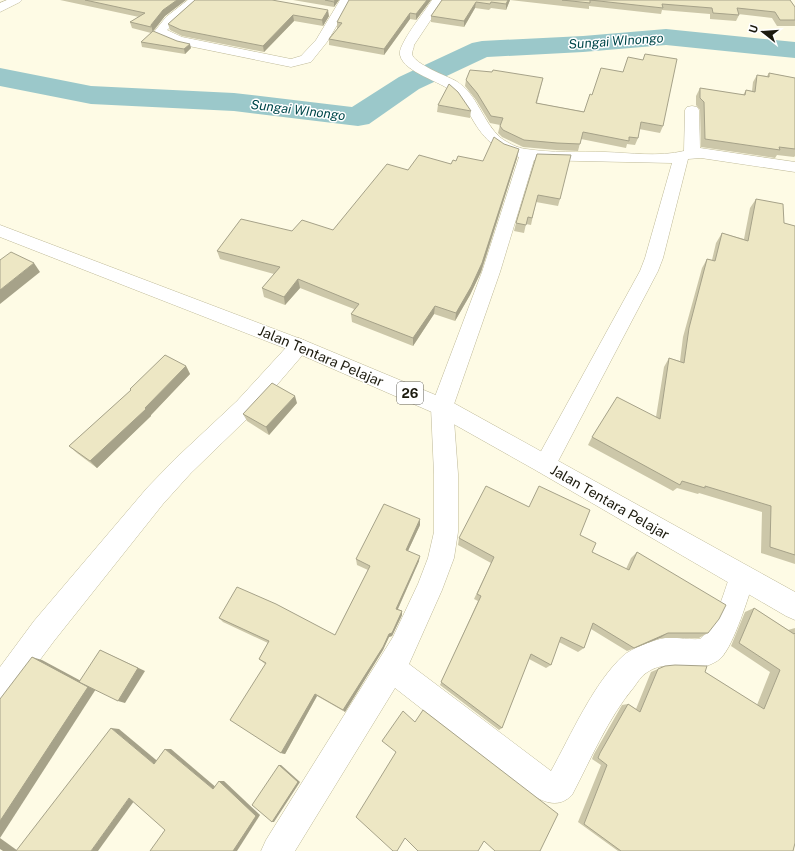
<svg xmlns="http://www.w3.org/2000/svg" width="795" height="851" font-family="'Public Sans',sans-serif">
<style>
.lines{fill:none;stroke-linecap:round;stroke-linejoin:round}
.river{fill:#9bc8ca;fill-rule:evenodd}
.street-casing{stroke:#beb997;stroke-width:1}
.primary-casing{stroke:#beb997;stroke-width:1}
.street{fill:#fff;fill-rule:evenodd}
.primary{fill:#fff;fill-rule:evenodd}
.wall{fill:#ccc7a9}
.shaded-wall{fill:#a6a289}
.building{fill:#ede7c4;stroke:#a6a289}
.labels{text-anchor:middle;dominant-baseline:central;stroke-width:3;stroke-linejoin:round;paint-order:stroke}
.far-water-label{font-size:13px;font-style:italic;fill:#00484b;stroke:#fff}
.shield{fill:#fff;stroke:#605f56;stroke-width:1}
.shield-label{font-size:13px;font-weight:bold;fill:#1c1a0d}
.street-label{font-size:14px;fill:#1c1a0d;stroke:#fff}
</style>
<rect width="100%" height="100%" fill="#fefbe5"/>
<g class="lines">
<path class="river" d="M666,29L795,42V58L666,45L583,52L487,57L419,89L369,124L358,126L234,111L91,104L0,86V68L91,86L234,93L352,107L399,77L472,43L482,41L583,36Z"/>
<defs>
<g id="street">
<path d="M7,0H22L20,2L0,12V3Z"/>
<path d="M188,0H201L167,30L182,37L291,59L301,56L316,40L340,0H352L327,42L311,62L291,67L179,44L156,35L154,32L166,17Z"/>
<path d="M432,0H444L414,45C414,48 412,51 412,54C414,64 447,76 456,81C478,94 482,122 501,138C508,143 517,148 526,149C552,153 579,152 605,152C631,153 659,157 684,151L685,110L687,107L692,106L697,107L699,110L700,148L795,162V172L701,158L688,159L663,258L658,271L553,471L545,474L537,471L534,464L640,271L645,258L672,163L534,160L500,272L453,407L458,474V532L454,558L442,590L409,664L551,771C571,735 594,682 624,655C631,649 652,641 660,639C673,636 686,640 700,639C717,624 724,589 733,568L742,564L751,568L755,577C748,597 735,643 721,658C712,666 700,668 689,668C671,668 664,661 646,673C641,676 637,683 634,687C608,718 591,759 572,795C559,808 546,803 532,795L395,688L295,851H261L266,840L393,637L418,584L428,558L434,532V474L431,407L482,272L519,157C495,151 482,137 470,115C465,107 461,99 454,93C441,81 404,73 400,55C397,45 426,10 432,0Z"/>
<path d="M299,338L306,341L309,346L306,351L253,413L191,473L163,504L54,641L10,700L0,704V667L34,621L147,488L175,459L237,401L292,341Z"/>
</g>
<path id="primary" d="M0,225L306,341L450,401L795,592V620L786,616L537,471L434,413L292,351L0,237Z"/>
</defs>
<use href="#street" class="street-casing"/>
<use href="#primary" class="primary-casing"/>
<use href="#street" class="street"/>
<use href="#primary" class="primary"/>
</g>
<g class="wall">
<path d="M60,0H186L165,16L153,32L191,48L185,54L142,47L141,42L151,33L132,28L130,22L139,17Z"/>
<path d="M195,0L329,16L323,26L294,21L264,52L182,36L170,30L168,24Z"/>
<path d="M293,0H339L334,7Z"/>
<path d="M431,0L416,20L410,19L384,55L329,45V39L338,28H337V22Z"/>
<path d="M442,0H510L506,10L491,8L489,10L475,8L464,27L431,22V16Z"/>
<path d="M510,0H790L795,7V26H777L772,18L738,14L739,15L736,21L710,19V14L662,10L661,14L589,6V9Z"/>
<path d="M769,73L795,78V156L794,157L777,155L775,158L701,147L700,110L696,105V96L700,88L743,95L746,90L752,91L753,82L757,75L767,76Z"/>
<path d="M543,78L537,103L663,126L660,133L639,129L638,138L635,145L627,144L626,148L581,139L578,151L556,150L523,147L502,137L498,133L500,125L490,123L476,100L465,86L466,80Z"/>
<path d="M438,105L471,111L470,118L437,112Z"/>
<path d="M537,154L560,199L558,206L536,202L531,225L526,224L524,233L514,231L516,223Z"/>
<path d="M517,158L481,272L470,295L455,321L434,314L413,346L352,322L351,314L354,309L300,288L285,305L264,297L262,288L274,274L220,259L217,251L292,231L333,230L408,170L451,164L456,161H483Z"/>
<path d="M756,199L784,223L795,226V564L761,553L762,512L699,493L698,494L677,488L673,491L588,445L592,437L656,417L664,367L669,358L680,361L683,337L702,268L707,259L712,260L716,243L722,233L744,239L750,208Z"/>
<path d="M186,366L190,374L151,415V416L97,468L77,453L69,446L131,391L130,389Z"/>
<path d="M297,403L269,435L247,421L243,414Z"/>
<path d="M420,525L408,551L419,561L398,609L402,611V615L392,636L389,637L383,650L345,712L317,696L285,754L281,753L265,664L259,659L268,643L223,622L219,618L335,635L368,570L357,565L356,559Z"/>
<path d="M580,535L592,552L626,569L631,558L637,552L708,633L699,638H660L627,651L591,629L584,648L578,652L559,642L551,665L546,668L529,659L502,728L499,730L440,685L478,601L474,599L491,563L458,545L459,538Z"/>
<path d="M754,608L788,630L795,628V843L793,851H618L578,822L601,765L592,759L594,754L622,705L628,704L636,709L651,672L665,666L705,672L757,705L770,672L731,646L745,612Z"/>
</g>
<g class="shaded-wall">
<path d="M177,0H186L165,16L153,31V33L151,25L163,10Z"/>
<path d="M335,0H339L334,7V2Z"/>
<path d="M427,0H431L416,20V14Z"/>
<path d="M508,0H510L506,10V4Z"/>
<path d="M476,2L475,8L464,27V21Z"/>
<path d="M328,10L329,16L323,26L322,20Z"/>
<path d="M410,13V19L384,55V49Z"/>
<path d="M293,15L294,21L264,52L263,46Z"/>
<path d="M190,44L191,48L185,54L184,49Z"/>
<path d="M519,149L517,158L481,272L470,295L455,321L456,313Z"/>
<path d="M34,263L40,272L0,304V290Z"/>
<path d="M298,279L300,288L285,305L284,297Z"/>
<path d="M435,306L434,314L413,346V338Z"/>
<path d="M186,366L190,374L151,415V416L97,468L90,461L145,408Z"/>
<path d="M295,396L297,403L269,435L266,427Z"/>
<path d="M420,519V525L406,555V550Z"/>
<path d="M420,556L419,561L396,613V609Z"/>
<path d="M402,611V615L392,636L389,637L383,650L345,712L343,710L389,634Z"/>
<path d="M668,633L660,638L627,651L634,648Z"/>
<path d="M100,650L145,671L125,703L118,701Z"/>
<path d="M32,657L42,660L96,689L0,838V821Z"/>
<path d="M315,694L317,696L285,754L281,753Z"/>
<path d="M111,728L119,729L161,764H154Z"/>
<path d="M165,749H171L218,789H213Z"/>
<path d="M279,765H281L300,782L274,822H272Z"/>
<path d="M219,781H224L260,815L237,851H233Z"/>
<path d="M137,797L98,851H91L129,798Z"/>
<path d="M0,838L18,851H3L0,849Z"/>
</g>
<g class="building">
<path d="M85,0H177L163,10L151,25V27L130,22L145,13Z"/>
<path d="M195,0H272L328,10L322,20L293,15L263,46L181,30L168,24Z"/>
<path d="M325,0H335L334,2Z"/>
<path d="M349,0H427L416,14L410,13L384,49L329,39L342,23L337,22Z"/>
<path d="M442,0H508L506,4L491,2L490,4L476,2L464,21L431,16Z"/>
<path d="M562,0H790L795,7V20H780L775,12L737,8L739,15L713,13L712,8L662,4L663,8L590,0V3Z"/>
<path d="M153,31L177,41L190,44L184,49L141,42Z"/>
<path d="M645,54L677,59L663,126L641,122L638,138L629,137V141L583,132L580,144L557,143L524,140L503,130L500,126L503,118L491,116L477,93L466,80L470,70L492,72L493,70L543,78L536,103L584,112L590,94L592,95L601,68L623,72L628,57L643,60Z"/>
<path d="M769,73L795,78V149L779,147L780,150L705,139L704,102L700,98V88L745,95L746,90L755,92L757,75L769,77Z"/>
<path d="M449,84L458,92L471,111L438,105Z"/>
<path d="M494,137L504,144L519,149L482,263L471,287L456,313L435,306L413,338L351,314L359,304L298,279L284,297L262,288L280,267L217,251L241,219L292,231L302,220L333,230L387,164L408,170L419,155L451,164L453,160L456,161L458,156L483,161Z"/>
<path d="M537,154L571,155L560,199L538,195L532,218L528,217L526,225L516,223Z"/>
<path d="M756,199L783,204L784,223L795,226V555L770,547L771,506L705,486V488L682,481L680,485L592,437L617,397L660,419L669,358L684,363L689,328L707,259L715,261L722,233L748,241Z"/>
<path d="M11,252L34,263L0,290V260Z"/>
<path d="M165,355L186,366L145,408L146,409L90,461L69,446L131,390L130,389Z"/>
<path d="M272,383L295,396L266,427L243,414Z"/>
<path d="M486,486L529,507L539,486L590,510L580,535L596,543L592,552L629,570L637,552L726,605L719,619L708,633H668L634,648L593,623L584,648L561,637L551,665L531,654L502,728L441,682L481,596L477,594L494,557L459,538Z"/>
<path d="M384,504L420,519L406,550L420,556L396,609L402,611L392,633L389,634L383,647L343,710L315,694L281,753L230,720L266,663L259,659L269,641L219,618L237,587L276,604L335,635L370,566L356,559Z"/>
<path d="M754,608L794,634L795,633V843L793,851H621L584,824L607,765L598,758L600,753L628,704L640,712L658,669L665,666L675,665L707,666L705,672L764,709L780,670L739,643Z"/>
<path d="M100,650L138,668L118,701L79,682Z"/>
<path d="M32,657L88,687L0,821V699Z"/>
<path d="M423,710L558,814L540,851H495L484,841L478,851H418L405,838L397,851H393L356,817L396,752L382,741L403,711L415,722Z"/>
<path d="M111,728L154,764L165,749L213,789L219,781L256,816L233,851H150L165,830L129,798L91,851H16Z"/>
<path d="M279,765L298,782L272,822L252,805Z"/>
</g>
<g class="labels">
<g class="far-water-label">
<text transform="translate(616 41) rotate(-4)">Sungai WInongo</text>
<text transform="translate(298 110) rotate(7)">Sungai WInongo</text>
</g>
<rect class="shield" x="397" y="382" width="26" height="22" rx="3"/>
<g class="shield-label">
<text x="410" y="393">26</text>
</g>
<g class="street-label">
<text transform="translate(321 356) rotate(23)">Jalan Tentara Pelajar</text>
<text transform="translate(610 502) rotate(30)">Jalan Tentara Pelajar</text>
</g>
</g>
<g transform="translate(763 32) rotate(287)" stroke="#ffffff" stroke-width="3" paint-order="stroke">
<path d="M0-3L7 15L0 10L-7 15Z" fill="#1c1a0d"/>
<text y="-6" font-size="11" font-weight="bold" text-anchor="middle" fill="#1c1a0d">U</text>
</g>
</svg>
